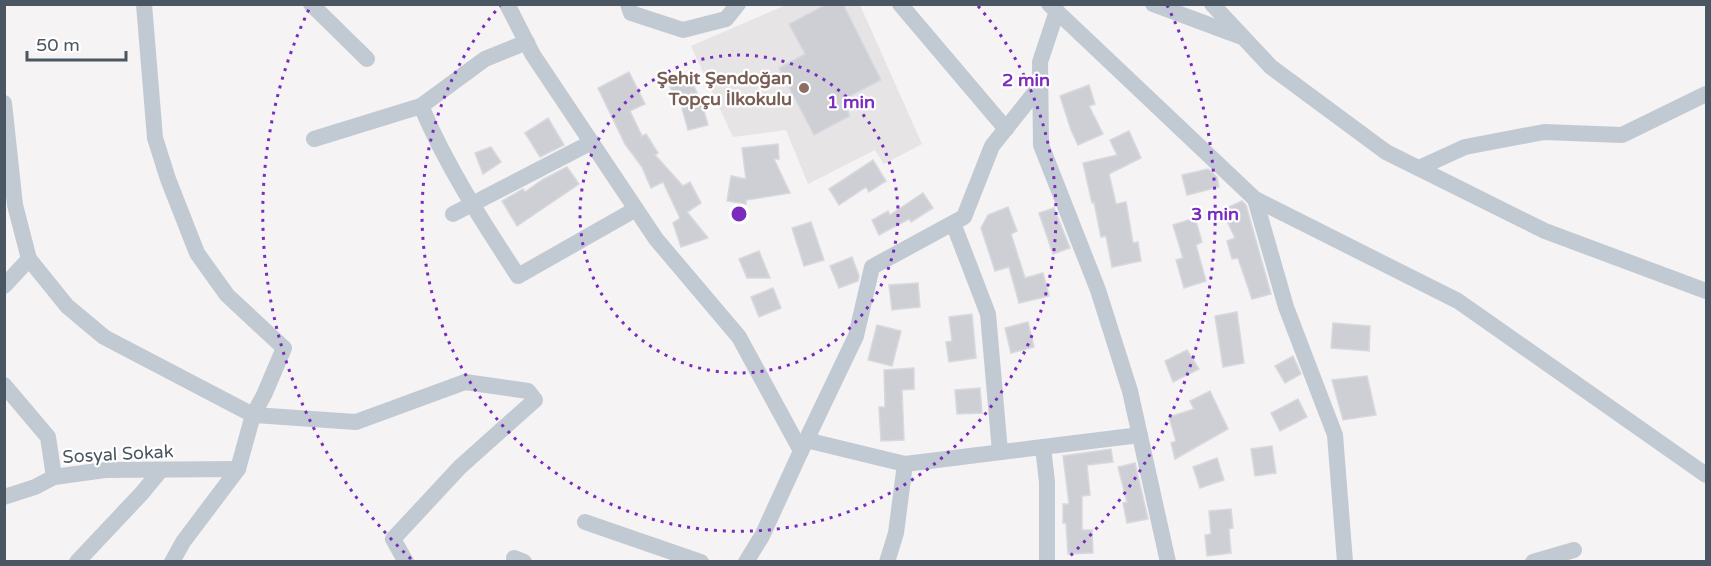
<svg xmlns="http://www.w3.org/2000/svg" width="1711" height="566" font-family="'Varela Round',sans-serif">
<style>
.education{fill:#e6e4e5}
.building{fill:#cdcfd5;stroke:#d7d9de;stroke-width:1.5}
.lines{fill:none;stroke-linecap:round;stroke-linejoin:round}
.minor{stroke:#c1cad2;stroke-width:16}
.ring{fill:none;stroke:#7b2cbf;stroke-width:3;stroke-dasharray:3 6}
.education-dot{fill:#8d6e63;stroke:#fff;stroke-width:2}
.labels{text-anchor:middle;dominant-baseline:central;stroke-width:4.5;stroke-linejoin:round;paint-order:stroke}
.education-label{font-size:18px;font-weight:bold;fill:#785e54;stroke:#fff;text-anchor:end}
.street-label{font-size:18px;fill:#4a5661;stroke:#fff}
.centre{fill:#7b2cbf;stroke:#fff;stroke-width:3}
.ring-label{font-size:18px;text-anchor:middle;font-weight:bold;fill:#7b2cbf;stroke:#fff;stroke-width:4.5;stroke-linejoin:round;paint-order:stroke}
</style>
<rect width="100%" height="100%" fill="#f5f3f3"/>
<path class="education" d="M786,5H860L922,144L884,164L875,150L808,184L786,130L733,137L691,46Z"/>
<g class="building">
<path d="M827,4H843L881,80L842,100L850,116L814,135L779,68L805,54L789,24Z"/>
<path d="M629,72L645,104L630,111L642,136L646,134L658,153L655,155L683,186L690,182L701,203L687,212L708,238L681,247L673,223L680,218L663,182L651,188L642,167L625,144L598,88Z"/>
<path d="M690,78L701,101L708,125L688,130L679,97L675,99L670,87Z"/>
<path d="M1089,85L1095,104L1089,106L1103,134L1078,145L1071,130L1060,96Z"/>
<path d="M548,118L564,145L540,157L525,133Z"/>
<path d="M1129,131L1141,158L1109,174L1116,204L1126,202L1133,243L1138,242L1141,261L1112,267L1106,236L1101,237L1094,202L1092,203L1083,163L1117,155L1110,140Z"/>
<path d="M778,144L779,159H774L790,193L746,200V204L727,201L731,176L746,179L742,148Z"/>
<path d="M491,147L501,162L483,174L475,153Z"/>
<path d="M873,160L886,181L869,192L866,187L839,205L829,189Z"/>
<path d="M567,167L579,184L517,226L502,201L523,189L525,192L542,180Z"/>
<path d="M1208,169L1217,177L1219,187L1187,195L1182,175Z"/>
<path d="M923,193L933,208L911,222L909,219L879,235L872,220L888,211L890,215Z"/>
<path d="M1242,201L1246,205L1271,294L1252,299L1238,258L1232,259L1227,241L1235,238L1222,210Z"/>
<path d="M1008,207L1017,231L1011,234L1025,278L1043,273L1049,296L1019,303L1009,267L995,271L981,228L988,215Z"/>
<path d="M1054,208L1070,248L1053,254L1039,213Z"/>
<path d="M1195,218L1202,242L1196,245L1206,281L1184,288L1176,260L1183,258L1173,225Z"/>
<path d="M811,222L824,260L804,266L792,228Z"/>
<path d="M759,251L770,278H747L739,259Z"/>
<path d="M852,257L859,276L858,281L839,288L830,266Z"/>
<path d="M918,283L920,307L892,310L889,285Z"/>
<path d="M773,288L781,308L759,317L751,297Z"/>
<path d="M1237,312L1244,363L1223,367L1215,316Z"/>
<path d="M972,314L976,358L949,362L946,342L952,341L949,317Z"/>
<path d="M1028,322L1034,347L1011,353L1005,328Z"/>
<path d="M1333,323L1370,326L1369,351L1331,348Z"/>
<path d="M877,325L901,331L892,366L868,360Z"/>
<path d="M1187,350L1199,369L1173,382L1165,361Z"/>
<path d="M1293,356L1301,374L1285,383L1275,366Z"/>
<path d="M914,368V389L902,390L904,440L881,441L879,407H885L884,370Z"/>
<path d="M1367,376L1376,415L1343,420L1332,380Z"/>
<path d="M980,388L982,413L957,414L955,390Z"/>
<path d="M1210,391L1228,429L1175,459L1171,443L1176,441L1169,417L1194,409L1190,401Z"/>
<path d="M1298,399L1307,417L1280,431L1271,413Z"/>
<path d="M1272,446L1276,473L1255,476L1251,449Z"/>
<path d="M1111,449L1113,462L1087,465L1090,495L1082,496V530H1092L1093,553L1068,554L1066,523H1063V504H1069L1063,456Z"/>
<path d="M1217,458L1224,480L1200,488L1193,467Z"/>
<path d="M1135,463L1148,519L1127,523L1123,503L1127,502L1118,467Z"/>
<path d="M1231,509L1233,528L1229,529L1231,553L1207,556L1205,535L1211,534L1209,511Z"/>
</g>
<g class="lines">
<g class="minor">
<path d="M144,4L155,138L168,179L197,253L227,295L284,348L264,395L253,415L238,469L183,542L172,562"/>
<path d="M311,4L367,59"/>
<path d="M507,4L533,55L656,239L739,337L801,451L762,536L746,562"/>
<path d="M628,4L631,13L683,30L726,19L738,4"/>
<path d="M900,4L1006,129"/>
<path d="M1049,4L1255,199L1458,301L1706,475"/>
<path d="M1153,4L1239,36"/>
<path d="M1212,4L1271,67L1386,152L1545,231L1706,291"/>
<path d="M1057,11L1040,62L1041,145L1098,290L1130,391L1168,562"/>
<path d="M4,103L15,205L29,259L67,306L104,337L253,415L356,422L465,382L528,391L535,400L460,467L393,539L406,562"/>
<path d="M421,106C447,167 482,221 518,276L636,209"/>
<path d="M314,139L421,106L485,59L527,42"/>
<path d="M1419,168L1465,147L1544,132L1622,135L1706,94"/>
<path d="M1255,199L1286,307L1335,435L1345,562"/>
<path d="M453,214L592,142"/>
<path d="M953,223L988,314L1000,452"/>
<path d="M4,286L29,259"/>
<path d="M4,385L48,437L54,477"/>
<path d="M806,440L905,464L1140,435"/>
<path d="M1043,447L1047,482V562"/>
<path d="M801,451L856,336L872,267L964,217L992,146L1040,86"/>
<path d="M4,497L35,487L54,477L105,470L238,469"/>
<path d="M585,522L701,562"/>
<path d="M514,558L524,562"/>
<path d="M77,562L142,493L161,470"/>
<path d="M887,562L896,533L905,464"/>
<path d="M1533,562L1574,550"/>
</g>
</g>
<g class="ring">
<circle cx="739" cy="214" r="159"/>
<path d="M978 6A317 317 0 1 1 500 6"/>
<path d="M411 559A476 476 0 0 1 311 5M1167 5A476 476 0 0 1 1067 559"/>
</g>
<circle class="education-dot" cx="804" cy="88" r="6"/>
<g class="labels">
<g class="education-label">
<text x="792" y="78">Şehit Şendoğan<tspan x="792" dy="21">Topçu İlkokulu</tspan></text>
</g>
<g class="street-label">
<text transform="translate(118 454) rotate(-3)">Sosyal Sokak</text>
</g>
</g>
<circle cx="739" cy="214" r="9" class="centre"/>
<g class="ring-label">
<text x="1026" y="86">2 min</text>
<text x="851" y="108">1 min</text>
<text x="1215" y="220">3 min</text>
</g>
<rect width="1711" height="566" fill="none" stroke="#4a5661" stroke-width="12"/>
<path d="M27 51v9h99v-9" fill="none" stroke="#4a5661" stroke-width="3"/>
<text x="36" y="51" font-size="18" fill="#4a5661" stroke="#ffffff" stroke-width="4.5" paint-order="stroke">50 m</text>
</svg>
